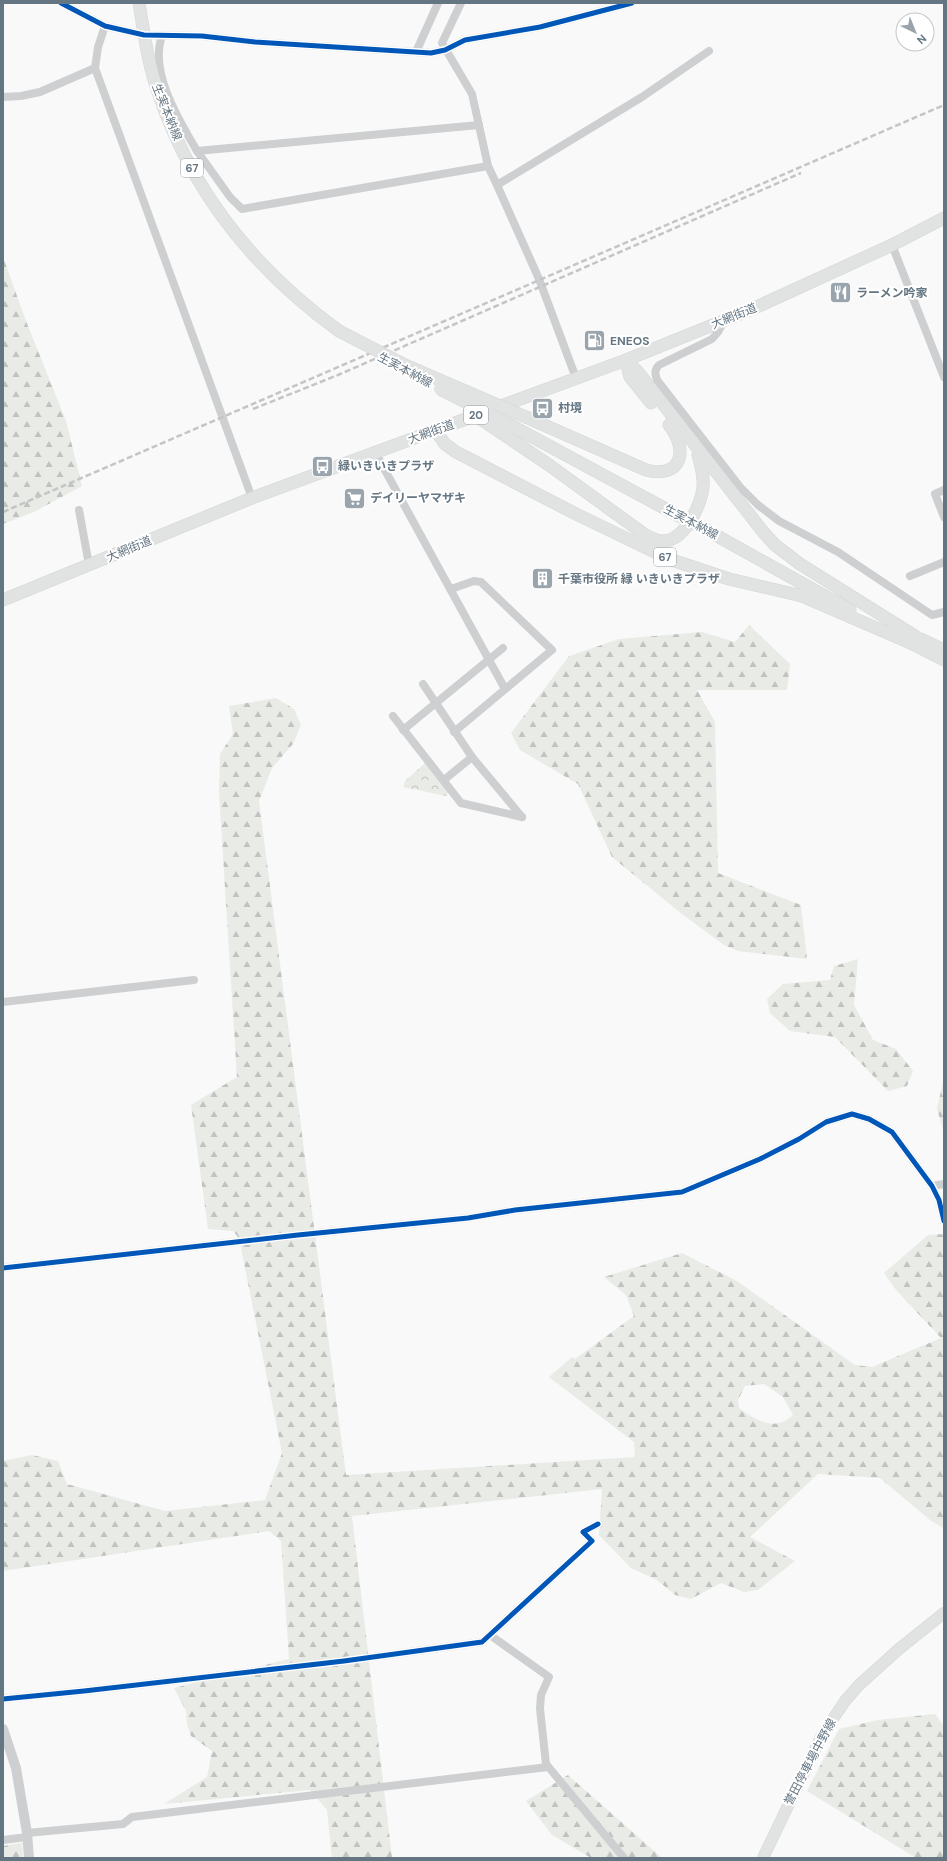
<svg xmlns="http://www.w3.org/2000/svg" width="947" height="1861" font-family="'DM Sans','Noto Sans JP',sans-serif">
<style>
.forest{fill:url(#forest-firs);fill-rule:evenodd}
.park{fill:url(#park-crowns)}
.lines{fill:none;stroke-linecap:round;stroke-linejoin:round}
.secondary-casing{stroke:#d5d6d7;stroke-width:12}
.primary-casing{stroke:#d5d6d7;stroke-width:13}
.minor{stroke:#cecfd0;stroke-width:8}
.tertiary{stroke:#cecfd0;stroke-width:10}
.secondary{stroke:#e1e2e2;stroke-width:11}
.primary{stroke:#e1e2e2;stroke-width:12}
.rail{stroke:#c3c5c6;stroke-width:2.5;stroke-dasharray:6 3;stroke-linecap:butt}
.primary-bridge-casing{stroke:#d5d6d7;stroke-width:13;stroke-linecap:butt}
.primary-bridge{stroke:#e1e2e2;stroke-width:12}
.cycleway-casing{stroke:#fff;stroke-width:8}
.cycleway{stroke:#0057b8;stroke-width:5}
.labels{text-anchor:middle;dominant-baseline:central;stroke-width:4;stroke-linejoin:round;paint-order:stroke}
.shield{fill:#fff;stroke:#939fa8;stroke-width:1}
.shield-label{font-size:11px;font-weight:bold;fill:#657683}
.street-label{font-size:12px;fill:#657683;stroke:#fff}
.poi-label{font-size:12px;font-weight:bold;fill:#657683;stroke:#fff;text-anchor:start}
</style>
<defs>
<pattern id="forest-firs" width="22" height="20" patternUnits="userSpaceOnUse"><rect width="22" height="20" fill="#e8ebe6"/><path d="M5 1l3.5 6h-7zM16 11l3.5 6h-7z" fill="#c0c3c0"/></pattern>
<pattern id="park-crowns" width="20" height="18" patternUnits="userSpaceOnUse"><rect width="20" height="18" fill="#e8ebe6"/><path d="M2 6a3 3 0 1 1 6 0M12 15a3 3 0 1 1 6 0" fill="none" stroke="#c0c3c0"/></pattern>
</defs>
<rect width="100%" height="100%" fill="#f9f9f9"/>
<g class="forest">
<path d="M3,257L26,321L66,421L82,486L34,512L3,524Z"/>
<path d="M749,625L790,664L787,690H697L715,722L718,873L801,905L807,959L738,951L724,945L682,914L612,857L578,784L520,750L511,733L569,656L619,639L702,632L735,642Z"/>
<path d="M276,698L294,709L301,725L293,744L272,768L259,801L346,1475L635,1457L634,1442L549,1377L572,1357L575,1359L634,1316L626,1295L604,1277L682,1253L737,1281L855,1365L872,1367L941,1338L896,1290L884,1273L928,1235L944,1234V1531L943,1528L930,1520L880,1478L818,1474L750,1537L795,1561L758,1590L744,1592L721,1583L691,1599L675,1595L657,1580L631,1568L599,1535L602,1489L352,1516L392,1858H332L327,1810L310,1790L164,1804L207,1777L212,1751L191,1736L187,1724L186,1711L174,1688L289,1659L281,1541L269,1531L3,1571V1523H6L3,1517V1461L32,1455L58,1461L67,1484L165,1511L265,1500L282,1453L239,1238L233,1231L208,1229L191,1105L237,1077L219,793L220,754L233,734L229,706ZM764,1384L783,1397L793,1415C775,1432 757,1421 739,1408L738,1400L745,1386Z"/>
<path d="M858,959L854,1005L873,1040L896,1049L913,1071L907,1086L888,1091L835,1037L790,1031L770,1013L767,999L783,984L830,980L834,966Z"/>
<path d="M944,1077V1133L937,1109Z"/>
<path d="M935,1714L944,1726V1858H916L807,1791L839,1729L878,1720Z"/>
<path d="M568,1775L661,1857V1858H591L552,1835L526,1801Z"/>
<path d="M22,1843L23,1858H3V1846Z"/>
</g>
<path class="park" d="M425,763L449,792L446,796L403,787L405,781Z"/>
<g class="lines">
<defs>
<path id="secondary" d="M763,1858L821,1737L845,1701L859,1685L899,1649L944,1613"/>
<g id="primary">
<path d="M139,3C144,33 148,64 158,92C191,191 255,270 339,331"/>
<path d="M626,360L638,372L764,533L775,545L800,564L915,636"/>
<path d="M626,361L630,377L651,403"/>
<path d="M528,418L646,470C682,479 689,450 669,425"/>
<path d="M514,427L677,515"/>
<path d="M435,430L445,444L456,452L576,514L669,559L729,579L802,596L913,644"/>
<path d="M503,434L549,465L644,534C649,537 655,540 661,541C684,543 702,504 703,486C704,475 701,465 698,455"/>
<path d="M701,527L850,610"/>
<path d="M3,600L252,498L626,360L750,310L892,245L944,218"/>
<path d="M921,639L944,650"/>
<path d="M905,640L944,660"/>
</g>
</defs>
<use href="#secondary" class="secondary-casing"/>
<use href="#primary" class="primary-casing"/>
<g class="minor">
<path d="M61,3L105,26L144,35L202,36L255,42L431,53L445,50L465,40L540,27L632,3"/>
<path d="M461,3L442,43L472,94L488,166L497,185L642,97L709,51"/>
<path d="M105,26L98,47L95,68L252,498"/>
<path d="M162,36C149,72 179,120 197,151L479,125"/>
<path d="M416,52L438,3"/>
<path d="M3,97L21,96L40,92L95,68"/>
<path d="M197,151L230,197L242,209L488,166"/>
<path d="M497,185L539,279L576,378"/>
<path d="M892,245L944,377"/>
<path d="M724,321L718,332L712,339L659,365C654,370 655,374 657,380L740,487L758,505L779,521L838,552L932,615L944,612"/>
<path d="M375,452L505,689"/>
<path d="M944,490L935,494L944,517"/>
<path d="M79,510L89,565"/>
<path d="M910,576L944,562"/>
<path d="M451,589L474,581L481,582L552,650L454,732"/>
<path d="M423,684L472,757L522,817"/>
<path d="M393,716L461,803L522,817"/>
<path d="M403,730L503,648"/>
<path d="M444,780L472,757"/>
<path d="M3,1002L194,980"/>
<path d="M932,1186L944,1184"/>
<path d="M3,1268L298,1235L468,1218L515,1210L682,1192L760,1159L799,1139L826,1122L852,1114L869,1119L892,1132L932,1186L939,1200L944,1221"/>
<path d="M490,1635L549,1677L541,1695L540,1709L546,1764L624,1858"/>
<path d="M3,1699L84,1691L344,1661L482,1642L592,1541L583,1532L598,1524"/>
<path d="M27,1833L123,1824L132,1817L548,1767"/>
<path d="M3,1840L27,1837"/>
</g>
<path class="tertiary" d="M3,1729L16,1768L27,1833L29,1858"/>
<use href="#secondary" class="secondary"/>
<use href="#primary" class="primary"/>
<g class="rail">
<path d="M253,409L338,375L801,173"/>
<path d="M3,512L944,105"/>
</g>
<defs>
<g id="primary-bridge">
<path d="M339,331L405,365L528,418"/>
<path d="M440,389L514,427"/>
<path d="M469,411L503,434"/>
<path d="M677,515L701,527"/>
</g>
</defs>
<use href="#primary-bridge" class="primary-bridge-casing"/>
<use href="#primary-bridge" class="primary-bridge"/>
<defs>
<g id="cycleway">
<path d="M61,3L105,26L144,35L202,36L255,42L431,53L445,50L465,40L540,27L632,3"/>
<path d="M3,1268L298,1235L468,1218L515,1210L682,1192L760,1159L799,1139L826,1122L852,1114L869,1119L892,1132L932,1186L939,1200L944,1221"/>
<path d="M3,1699L84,1691L344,1661L482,1642L592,1541L583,1532L598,1524"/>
</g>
</defs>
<use href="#cycleway" class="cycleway-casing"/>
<use href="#cycleway" class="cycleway"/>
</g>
<defs>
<symbol id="restaurant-square" viewBox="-11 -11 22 22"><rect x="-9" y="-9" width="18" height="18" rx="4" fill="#99a4ac" stroke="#fff"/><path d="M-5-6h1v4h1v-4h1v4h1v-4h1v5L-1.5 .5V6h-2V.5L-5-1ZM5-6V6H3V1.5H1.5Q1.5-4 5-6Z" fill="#fff"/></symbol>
<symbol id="fuel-square" viewBox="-11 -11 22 22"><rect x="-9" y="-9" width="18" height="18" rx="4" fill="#99a4ac" stroke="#fff"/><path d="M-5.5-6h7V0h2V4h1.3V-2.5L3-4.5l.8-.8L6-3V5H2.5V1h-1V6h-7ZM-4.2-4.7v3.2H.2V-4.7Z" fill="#fff"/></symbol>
<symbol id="bus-square" viewBox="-11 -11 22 22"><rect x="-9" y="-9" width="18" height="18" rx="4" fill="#99a4ac" stroke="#fff"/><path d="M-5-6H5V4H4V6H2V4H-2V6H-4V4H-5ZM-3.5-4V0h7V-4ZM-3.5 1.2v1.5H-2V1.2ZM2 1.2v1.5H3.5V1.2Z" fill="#fff"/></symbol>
<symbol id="supermarket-square" viewBox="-11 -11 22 22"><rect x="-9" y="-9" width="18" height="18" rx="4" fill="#99a4ac" stroke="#fff"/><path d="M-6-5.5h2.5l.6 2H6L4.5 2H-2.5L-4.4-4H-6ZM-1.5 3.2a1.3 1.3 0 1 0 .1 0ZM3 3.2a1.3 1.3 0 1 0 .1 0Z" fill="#fff"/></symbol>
<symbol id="building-square" viewBox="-11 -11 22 22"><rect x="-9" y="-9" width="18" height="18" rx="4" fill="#99a4ac" stroke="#fff"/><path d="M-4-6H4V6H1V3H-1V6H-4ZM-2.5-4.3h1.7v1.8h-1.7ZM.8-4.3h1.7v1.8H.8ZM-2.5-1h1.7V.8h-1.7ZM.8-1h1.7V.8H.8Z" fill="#fff"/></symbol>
</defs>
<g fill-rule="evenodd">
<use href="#restaurant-square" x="828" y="280" width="25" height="25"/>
<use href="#fuel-square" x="582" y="328" width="25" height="25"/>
<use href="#bus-square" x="530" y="396" width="25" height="25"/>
<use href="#bus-square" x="310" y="454" width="25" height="25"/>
<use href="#supermarket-square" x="342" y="486" width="25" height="25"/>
<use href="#building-square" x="530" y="566" width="25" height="25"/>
</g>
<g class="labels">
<g class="shield">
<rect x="181" y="159" width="22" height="18" rx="3"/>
<rect x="464" y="406" width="24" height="18" rx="3"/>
<rect x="654" y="548" width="22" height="18" rx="3"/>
</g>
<g class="shield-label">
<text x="192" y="168">67</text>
<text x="476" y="415">20</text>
<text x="665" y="557">67</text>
</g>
<g class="street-label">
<text transform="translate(167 112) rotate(68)">生実本納線</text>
<text transform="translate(734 316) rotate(-22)">大網街道</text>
<text transform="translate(405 370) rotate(28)">生実本納線</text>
<text transform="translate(431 432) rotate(-20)">大網街道</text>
<text transform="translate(691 522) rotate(28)">生実本納線</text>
<text transform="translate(129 549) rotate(-23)">大網街道</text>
<text transform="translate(810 1762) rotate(-62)">誉田停車場中野線</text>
</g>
<g class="poi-label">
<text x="856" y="293">ラーメン吟家</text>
<text x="610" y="341">ENEOS</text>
<text x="558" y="408">村境</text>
<text x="338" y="466">緑いきいきプラザ</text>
<text x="370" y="498">デイリーヤマザキ</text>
<text x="558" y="579">千葉市役所 緑 いきいきプラザ</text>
</g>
</g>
<rect width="947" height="1861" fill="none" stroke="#657683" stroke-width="8"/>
<g transform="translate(915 32) rotate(137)"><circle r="19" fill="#ffffff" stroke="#c1c8cd"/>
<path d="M0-3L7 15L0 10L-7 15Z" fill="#99a4ac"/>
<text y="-6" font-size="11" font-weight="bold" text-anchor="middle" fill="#657683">N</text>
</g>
</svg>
